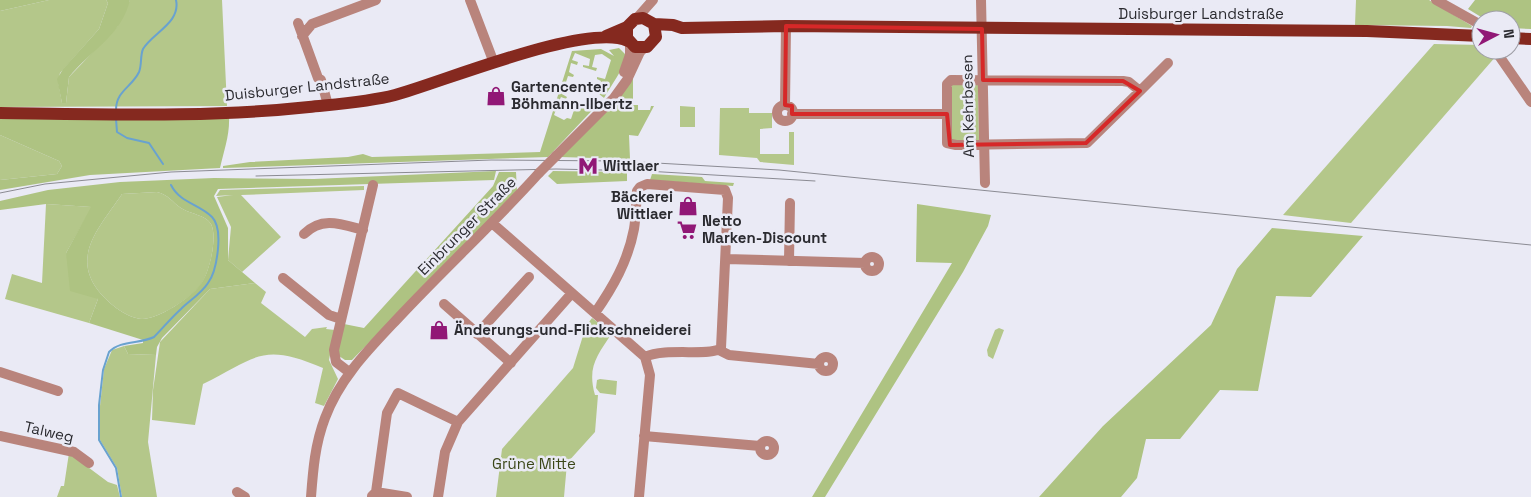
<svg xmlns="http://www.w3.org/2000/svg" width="1531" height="497" viewBox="0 0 1531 497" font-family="'Space Grotesk',sans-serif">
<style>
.green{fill:#b4c78a}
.forest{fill:#aec382;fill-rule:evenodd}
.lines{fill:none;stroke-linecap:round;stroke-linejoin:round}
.stream{stroke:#69a2cf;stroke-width:2}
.minor{stroke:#b9847c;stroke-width:10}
.major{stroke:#85291f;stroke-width:12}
.tram{stroke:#8b8b93;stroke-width:1}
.minor-bridge{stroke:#b9847c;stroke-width:10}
.marked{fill:none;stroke:#d62828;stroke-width:4;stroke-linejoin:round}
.labels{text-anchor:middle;stroke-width:5;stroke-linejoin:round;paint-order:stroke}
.street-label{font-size:15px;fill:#2b2b30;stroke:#eaeaf5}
.poi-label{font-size:15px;font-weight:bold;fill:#2b2b30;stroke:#eaeaf5;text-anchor:start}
.park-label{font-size:15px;fill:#3b4718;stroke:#eaeaf5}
</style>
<rect width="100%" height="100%" fill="#eaeaf5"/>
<path class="green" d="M49,0H106L108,3L99,29L60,73L58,81L62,103H66L69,77L117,27L130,0H222L227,106L0,107V11Z
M1356,0H1429L1472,26L1471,28L1447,26L1355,25Z
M1434,44L1481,45V50H1493L1497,55L1351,223L1283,215Z
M953,84L978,85L979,141L952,142L949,89Z
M680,106L695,107V127H680Z
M720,108H749V113H772V128L760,129V154H789V132H794V165L760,162L757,158L719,155Z
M0,135L59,161L62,166L57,174L0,180Z
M364,186V190L241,195L281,237L242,272L228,260L231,227L217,197L233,195L216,196L220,190Z
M157,192C169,195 172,202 181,208C190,214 206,215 211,224C218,237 209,275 200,286C190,298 159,319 142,319C127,318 111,305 101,294C69,257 100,227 122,194Z
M46,204L92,207L66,253L98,299L89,323L5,299L12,274L42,283Z
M255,283L266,292L261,303L305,337L312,329L327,327L326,329L335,330L329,360L338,379L324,406L315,403L323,368C262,342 257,357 203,384L195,425L152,420L153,390L160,342L210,289Z
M592,318L612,333C597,356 587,367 595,395H598L595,432L567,463L564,497H496L502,449L573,368L586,326Z
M999,328L1004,330L993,359L988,356L987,350L995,330Z
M124,346L128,354L156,355L148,442L157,497H122L117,468L100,440V406L104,369L112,350Z
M600,379L617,381L616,395L600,393L596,388L597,380Z
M69,453L108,482L117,485L120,497H57L61,486H64Z"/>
<path class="forest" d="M0,0H49L0,11Z
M106,0H130C122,35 90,51 69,77L66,103H62L57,79L63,69L99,29L108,3Z
M1475,0H1531V29L1511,28V20H1486L1468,9Z
M619,48L627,56C622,71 612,84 604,98L593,89L594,87L599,88L601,81L597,79V77L605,79L611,60L602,54L595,55L592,67L597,68L596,71L583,67V65L589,66L590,59L575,53L572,60L578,62L577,65L571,63L569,72L574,75L573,77L568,76L565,85L570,87L569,89L564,88L562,94L567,97L566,99L561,97L558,104L564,106L563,109L557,107L554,115L564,120L567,118L571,119L575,107L571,103L583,106L595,98L600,102L548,157L223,168V166L250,162L348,157L363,154L372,157L540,152L572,51L601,49L614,56L609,50Z
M633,78V105H638V110H650L651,106H654L638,136L629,135L630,159L560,157Z
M0,116H229C230,135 224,150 220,168L90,175L0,190V180L57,174L62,166L59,161L0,135Z
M496,171L494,180L218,189L214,196L228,228V260L255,283L210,289L162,338L157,347L156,355L128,354L124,346L143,343V340L89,323L98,299L70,291L66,253L91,207L46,204L0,210V201L48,190L120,182L214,178L314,179ZM157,192C169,195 172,202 181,208C190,214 206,215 211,224C218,237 209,275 200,285C190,298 159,319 142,319C127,318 111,305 101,294C69,257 100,227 122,194Z
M553,171L627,172V181L557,184L548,176Z
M499,172H516L517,191L352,360H345L339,356L338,349L344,324L364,328L493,186Z
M652,174L702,177L705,181L734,183L733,186L650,180Z
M917,204L991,215L988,226L963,272L825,497H812L952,263L916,262Z
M1272,228L1363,236L1311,297L1276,296L1258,391L1220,390L1180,439H1146L1137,478L1121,497H1039L1103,426L1211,325L1237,269Z"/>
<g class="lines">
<path class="stream" d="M116,110C116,91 132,87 139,72C142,65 140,56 143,49C152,33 181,23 176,0
M116,119L117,132L127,138L149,143L163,164
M121,497L116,468L99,440V405L103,370L109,352C120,340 140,344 154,337C163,328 171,318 181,309C190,300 201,294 208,283C217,271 224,229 212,217C199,204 180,203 171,185"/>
<path class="minor" d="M470,0L494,63
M981,0L985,183
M1436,0L1481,25
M637,18L653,0
M298,23L318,78L321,80L328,105
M302,36L312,24L376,0
M1495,50L1531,102
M624,72L630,55V44
M951,80L1123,81L1129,82L1140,91L1087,143L956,145L947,143V84Z
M1140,91L1168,63
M785,105L786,26
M777 113a8 8 0 1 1 16 0a8 8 0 1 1-16 0Z
M792,114H947
M556,156L614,98L627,80L640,52L644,48
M492,223L645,357L650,375L639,497
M304,234C322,216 341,224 363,230
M865 264a7 7 0 1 1 14 0a7 7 0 1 1-14 0Z
M726,259L865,263
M789,261L790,203
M283,278L329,315L341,319
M444,304L511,363
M595,313C613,287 628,261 634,229C636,217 636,204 637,191L640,187L647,184L725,190L728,198L721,348C711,357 666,347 645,357
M477,334L529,277
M719,350L729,355L819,364
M819 364a7 7 0 1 1 14 0a7 7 0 1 1-14 0Z
M0,372L58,391
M349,372L336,362L334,350L373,185
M0,436L74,452L89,463
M644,436L760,446
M760 448a7 7 0 1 1 14 0a7 7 0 1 1-14 0Z
M237,492L245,497
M376,492L387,413L398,393L458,422
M372,496L376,492L407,497
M311,497C313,470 315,444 325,418C340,377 371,347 401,315C446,267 495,222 539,173
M438,497L445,452L458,422L572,293"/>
<path class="major" d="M654,24L673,25L682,28L786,26L1367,31L1481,36
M606,36L627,27L635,19L643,18L654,24L656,37L647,47H635L627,38V27
M1511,38L1531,39
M0,113C103,114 207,118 309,107C338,104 368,102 395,95C443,82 587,22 628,41"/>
<path class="tram" d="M256,176L556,169L646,171L815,181
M0,193L45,184L171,172L491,160L621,161L779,170L1531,245"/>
<path class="minor-bridge" d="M539,173L556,156"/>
</g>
<path class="marked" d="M786,26L982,29L983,80L1123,81L1140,91L1086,143L950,145L947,114H792V106L785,105Z"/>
<defs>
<symbol id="shop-bare" viewBox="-9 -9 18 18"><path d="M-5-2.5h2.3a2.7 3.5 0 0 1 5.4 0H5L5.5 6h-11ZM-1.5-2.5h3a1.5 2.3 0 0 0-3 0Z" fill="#911876" stroke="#eaeaf5" stroke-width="2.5" paint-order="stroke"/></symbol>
<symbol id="metro-bare" viewBox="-9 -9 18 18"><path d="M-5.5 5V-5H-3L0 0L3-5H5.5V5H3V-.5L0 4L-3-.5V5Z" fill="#911876" stroke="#eaeaf5" stroke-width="2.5" paint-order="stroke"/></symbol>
<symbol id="supermarket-bare" viewBox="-9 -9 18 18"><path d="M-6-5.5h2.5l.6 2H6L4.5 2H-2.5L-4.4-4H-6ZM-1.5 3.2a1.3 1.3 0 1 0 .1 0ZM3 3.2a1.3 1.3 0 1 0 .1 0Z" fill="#911876" stroke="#eaeaf5" stroke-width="2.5" paint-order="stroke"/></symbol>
</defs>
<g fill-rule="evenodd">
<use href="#shop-bare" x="482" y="82" width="28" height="28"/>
<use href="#metro-bare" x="574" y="152" width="28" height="28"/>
<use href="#shop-bare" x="674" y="192" width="28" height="28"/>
<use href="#supermarket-bare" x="673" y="216" width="28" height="28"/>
<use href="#shop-bare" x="425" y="316" width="28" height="28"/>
</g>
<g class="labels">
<g class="street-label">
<text x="1201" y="19">Duisburger Landstraße</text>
<text transform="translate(307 87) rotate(-6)" y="5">Duisburger Landstraße</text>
<text transform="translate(968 106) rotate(-91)" y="5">Am Kehrbesen</text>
<text transform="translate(467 226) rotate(-45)" y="5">Einbrunger Straße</text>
<text transform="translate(49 432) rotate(13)" y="5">Talweg</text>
</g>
<g class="poi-label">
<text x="511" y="92">Gartencenter<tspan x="511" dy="17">Böhmann-Ilbertz</tspan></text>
<text x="603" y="171">Wittlaer</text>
<text x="673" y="202" text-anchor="end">Bäckerei<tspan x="673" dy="17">Wittlaer</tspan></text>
<text x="702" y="226">Netto<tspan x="702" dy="17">Marken-Discount</tspan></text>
<text x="454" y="335">Änderungs-und-Flickschneiderei</text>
</g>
<g class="park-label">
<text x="534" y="469">Grüne Mitte</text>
</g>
</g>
<g transform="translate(1496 35) rotate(84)"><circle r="24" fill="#eaeaf5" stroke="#9e9ea6"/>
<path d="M0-4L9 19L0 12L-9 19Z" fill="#911876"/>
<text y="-8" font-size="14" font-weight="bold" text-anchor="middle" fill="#2b2b30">N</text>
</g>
</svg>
